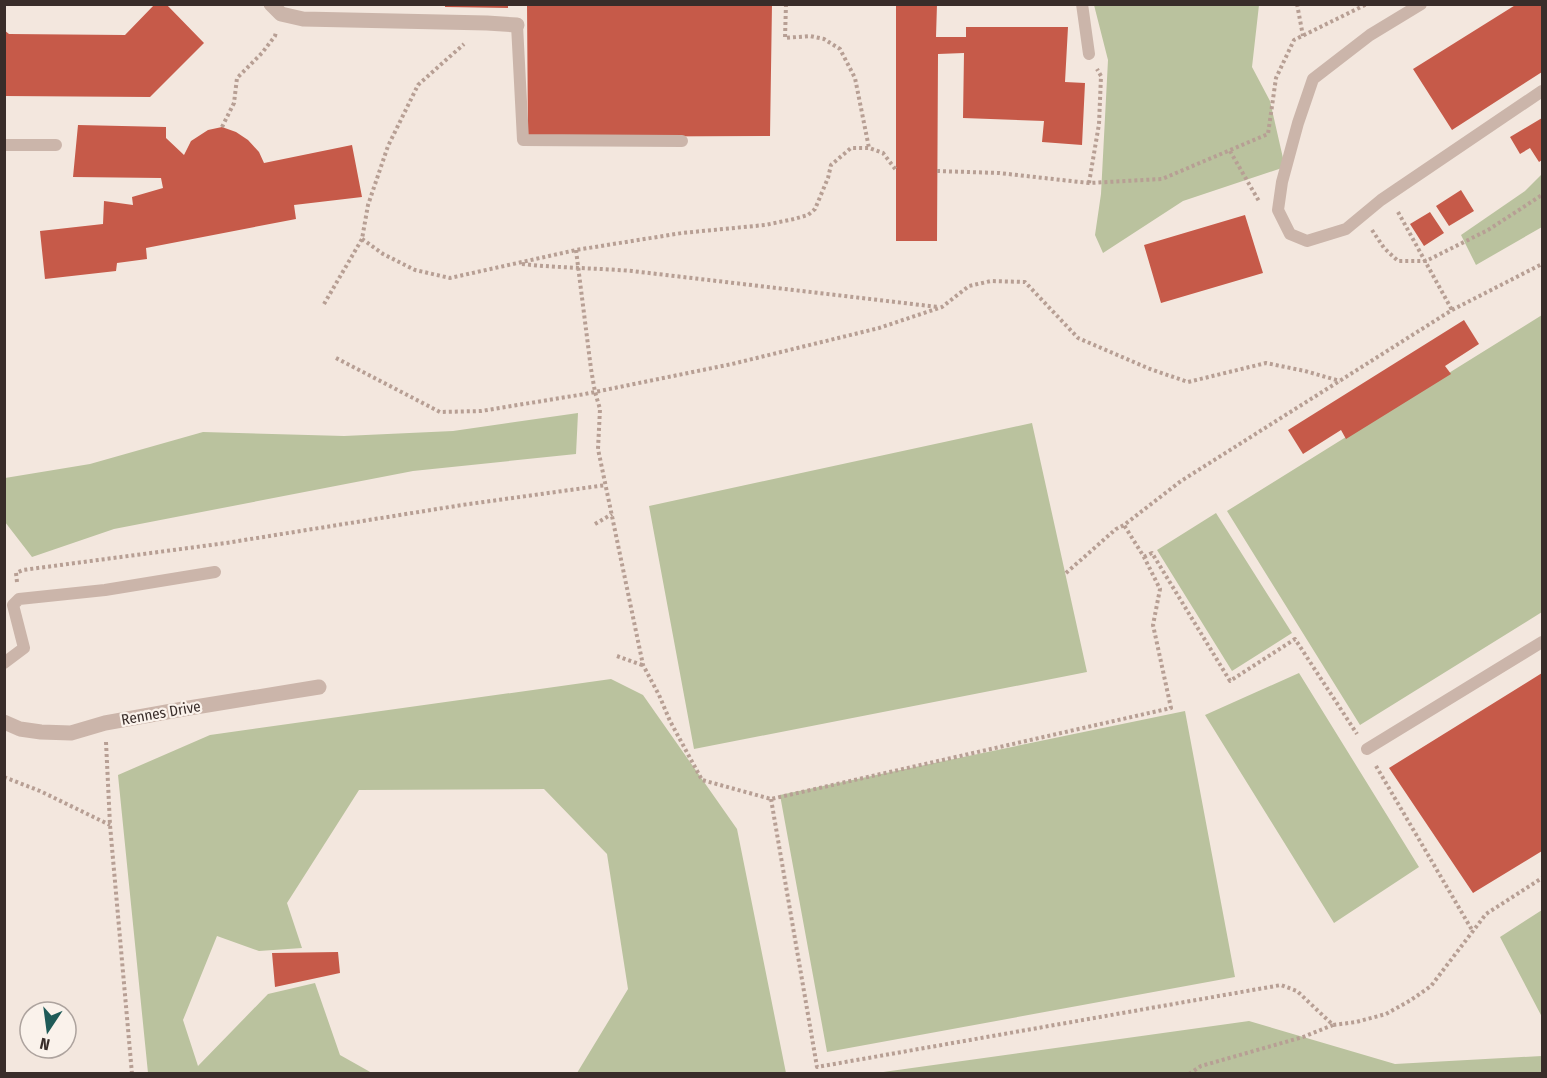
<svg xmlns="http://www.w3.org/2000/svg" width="1547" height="1078" viewBox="0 0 1547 1078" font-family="'Fira Sans Condensed',sans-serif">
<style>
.green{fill:#bac29e}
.building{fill:#c65a49}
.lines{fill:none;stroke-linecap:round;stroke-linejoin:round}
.path{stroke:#b79f94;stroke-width:4;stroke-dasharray:3 3;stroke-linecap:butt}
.lane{stroke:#cbb5aa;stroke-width:12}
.street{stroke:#cbb5aa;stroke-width:15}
.labels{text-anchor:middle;stroke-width:4.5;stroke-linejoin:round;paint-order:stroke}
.street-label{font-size:15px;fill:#392d2a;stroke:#faf2eb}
</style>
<rect width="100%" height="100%" fill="#f3e7de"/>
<path class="green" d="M1094,5H1259L1252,67L1270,101L1285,167L1183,201L1103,253L1095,235L1101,194L1108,60Z
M1542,174V227L1476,265L1461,235L1525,191Z
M1542,315V612L1360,725L1227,511Z
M578,413L576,454L413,471L114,529L32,557L5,522V478L90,464L203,432L344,436L453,431Z
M1032,423L1087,672L694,749L649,506Z
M1216,513L1292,633L1232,671L1157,550Z
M1299,673L1419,867L1334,923L1205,715Z
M611,679L643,695L737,829L786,1073H577L628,989L607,854L544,789L359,790L287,903L302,948L259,951L217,936L183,1020L198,1066L268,994L315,983L340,1055L372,1073H148L118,775L210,735Z
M1185,711L1235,977L827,1052L780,795Z
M1542,910V1017L1500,937Z
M1249,1021L1395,1064L1542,1056V1073H876Z"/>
<path class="building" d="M155,4H166L204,43L150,97L4,96V30L9,34L125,35Z
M445,4H508V8L445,7Z
M527,4H772L770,136L528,137Z
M896,4H937L936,37H966V27H1068L1065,82L1085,83L1082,145L1042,142L1044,121L963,118L964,53L938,54L937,241H896Z
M1517,4H1542V72L1452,130L1413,69Z
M1542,118V160L1539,162L1530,148L1520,154L1510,137Z
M78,125L166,127V138L184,155L191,141L208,130L222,127L236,132L248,140L259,152L264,163L352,145L362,197L294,205L296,219L146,248L147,259L117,263L116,271L45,279L40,231L103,224L104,201L133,205L132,197L163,188L161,178L73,177Z
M1461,190L1474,211L1449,226L1436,206Z
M1430,212L1444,233L1424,246L1410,224Z
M1245,215L1263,273L1161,303L1144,245Z
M1464,320L1479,344L1445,366L1451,374L1346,439L1341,430L1303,454L1288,430Z
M1542,673V851L1473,893L1389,768Z
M338,952L340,973L275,987L272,953Z"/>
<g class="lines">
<path class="path" d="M786,4L785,38L810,36L824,39L840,49L855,78L869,148
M1297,4L1303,36
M222,127L234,103L237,78L262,53L275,36L276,32
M1230,151L1260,203
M937,171L999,173L1089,183L1162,179L1268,134L1276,78L1294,40L1367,4
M1089,183L1099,124L1101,76L1097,69
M1398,212L1452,310
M1372,230L1384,248L1398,261H1426L1488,230L1542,195
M362,239L383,254L415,270L450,278L576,250L682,233L765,225L794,219L808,215L815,209L828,178L831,165L851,148H869L883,153L896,170
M576,250L591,369L595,392L600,409L598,449L643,665L659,695L670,721L702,780L771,799L1171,708L1153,625L1160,589L1144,557L1124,525
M522,264C559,268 595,268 632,271L938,307
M324,304L362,239L368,205L388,146L418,85L464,44
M336,358L440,412L481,411L585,394L732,364L879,328L942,307L969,286L991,281L1025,282L1078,338L1150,369L1188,382L1266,363L1305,371L1340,381
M595,524L612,514
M1144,557L1152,553L1230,681L1295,639L1357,734
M1066,573L1116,529L1124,525L1181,481L1452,310L1542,264
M17,582L16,573L23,570L226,543L462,505L606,485
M617,656L642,665
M106,742L110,825L132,1074
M1376,766L1472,930
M4,777L40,791L110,825
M771,799L817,1067L1281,985L1297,991L1333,1025L1356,1022L1386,1014L1411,1000L1431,986L1486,914L1542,878
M1189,1074L1201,1066L1303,1037L1333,1025"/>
<path class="lane" d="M1082,4L1089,54
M1421,4L1370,35L1313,79L1298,123L1282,182L1278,210L1290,234L1307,241L1346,229L1381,200L1542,91
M517,25L523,140L682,141
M4,145H56
M4,663L24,648L13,605L19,599L105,590L215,572
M1367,749L1542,642"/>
<path class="street" d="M271,4L281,14L303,19L487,23L517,25
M4,722L20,729L41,732L71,733L105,723L189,708L319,687"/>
</g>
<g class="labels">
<g class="street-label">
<text transform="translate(161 713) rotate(-10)" y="5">Rennes Drive</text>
</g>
</g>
<rect width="1547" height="1078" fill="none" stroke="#392d2a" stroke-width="12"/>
<g transform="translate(48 1030) rotate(193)"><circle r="28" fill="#faf2eb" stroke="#ada39e" stroke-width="1.5"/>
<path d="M0-4.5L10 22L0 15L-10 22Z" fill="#1f5b58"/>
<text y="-9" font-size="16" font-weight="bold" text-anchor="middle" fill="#392d2a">N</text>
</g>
</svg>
